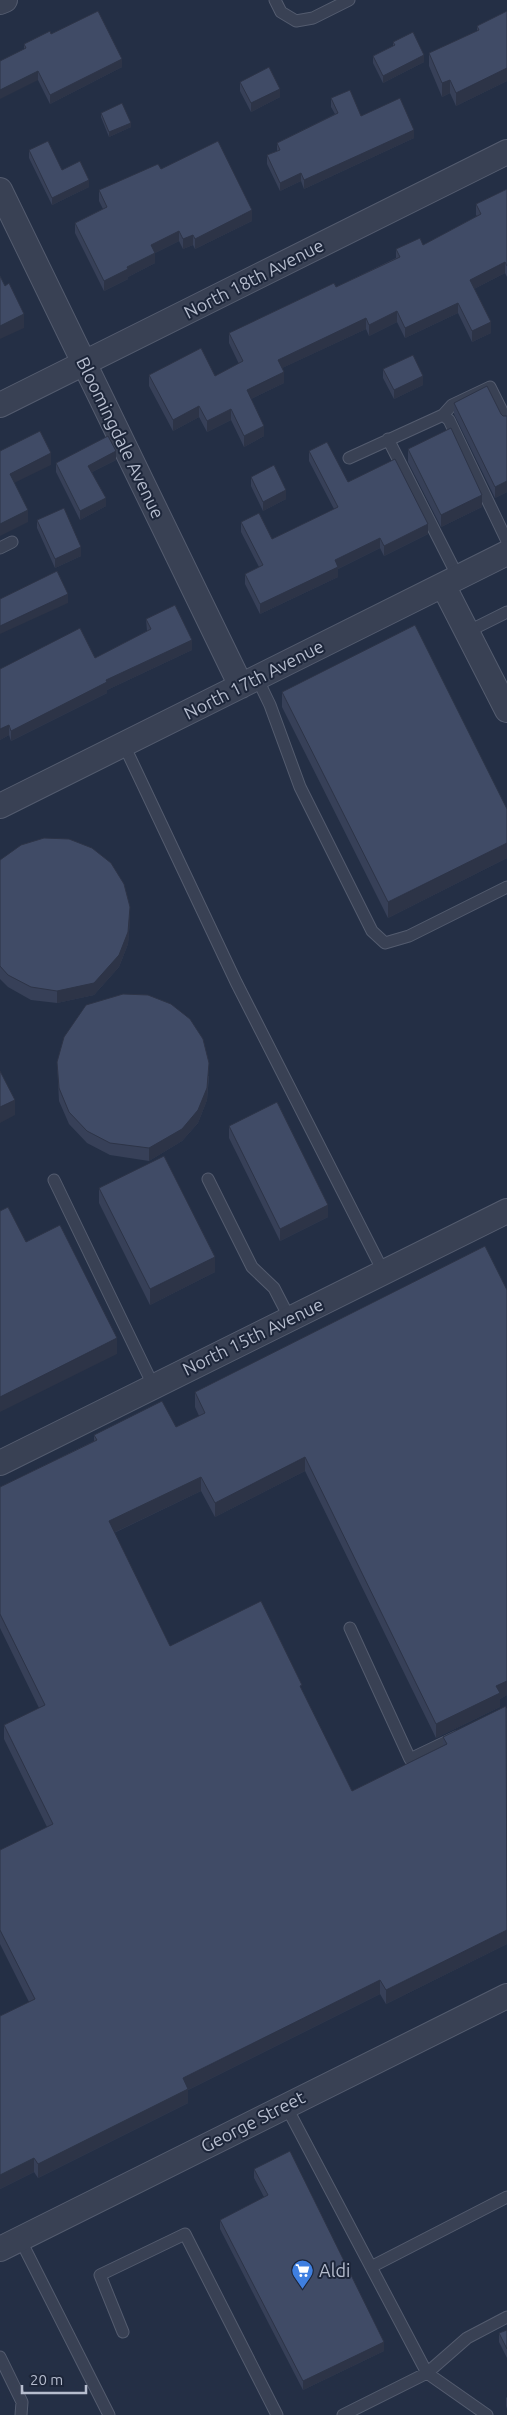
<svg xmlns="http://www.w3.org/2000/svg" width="507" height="2415" viewBox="0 0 507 2415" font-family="Ubuntu,sans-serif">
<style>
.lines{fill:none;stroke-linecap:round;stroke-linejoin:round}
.service-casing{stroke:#545c6f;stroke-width:13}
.minor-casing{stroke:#545c6f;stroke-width:26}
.service{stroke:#394154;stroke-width:11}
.minor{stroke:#394154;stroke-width:24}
.wall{fill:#374058}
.shaded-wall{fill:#2d3447}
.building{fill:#404b66;stroke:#2d3447}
.labels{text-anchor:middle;stroke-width:4;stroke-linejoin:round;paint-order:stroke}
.street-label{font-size:18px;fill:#b6bdce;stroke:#1d263a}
.poi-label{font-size:18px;fill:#b6bdce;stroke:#1d263a;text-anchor:start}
</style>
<rect width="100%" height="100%" fill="#242f45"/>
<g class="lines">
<defs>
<path id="service" d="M275,0L281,12L296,21L313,18L349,0
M443,415L452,405L490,387L507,421
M388,439L458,577
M349,458L443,415L449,420L507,541
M0,548L12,542
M467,632L507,612
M257,678L270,705L300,787L372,931L385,943L409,936L507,887
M124,745L236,982L384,1273
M208,1179L252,1267L274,1288L290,1319
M54,1180L154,1387
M350,1628L410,1759L456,1737
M286,2106L427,2373L487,2415
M20,2239L109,2415
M371,2267L507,2197
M123,2332L100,2275L185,2234L277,2415
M0,2357L22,2402L21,2415
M343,2415L427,2373L467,2338L507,2317"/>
<path id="minor" d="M0,2L5,0
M0,190L241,686
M0,405L507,152
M443,585L507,710
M0,806L507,553
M0,1463L507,1211
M0,2249L507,1996"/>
</defs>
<use href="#service" class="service-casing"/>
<use href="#minor" class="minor-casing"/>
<use href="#service" class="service"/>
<use href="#minor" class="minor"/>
</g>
<path class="wall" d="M507,11V81L456,106L450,93L442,97L429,66V53L477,31V26Z
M51,34L122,67L50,104L38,80L24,49V44Z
M393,42L424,62L383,83L373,63V56L393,46Z
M240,82L280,97L251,112L240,91Z
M331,98L361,116L414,138L304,189L301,181L280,191L267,164V155L277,151V143L335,114L331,107Z
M101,113L131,127L109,137L101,117Z
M29,150L62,170L89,187L52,205L29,158Z
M161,169L252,221L195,249L193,245L183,249L179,241L155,253V263L128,277V279L104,291L75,233V223L103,209L99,201V190Z
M507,189V277L505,273L474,289L491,333L472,342L458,313L405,338L397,322L369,336L366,329L282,368L284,383L251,399L264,436L244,447L231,420L207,432L199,417L173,431L149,386V375L215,376L239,364L229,343V333L336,287L396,258V249L423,245L477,216L476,215V204Z
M383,369L423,385L394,399L383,378Z
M454,403L501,414L503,416H507V492L495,498L454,414Z
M408,449L482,507L441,527L408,462Z
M309,451L348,482L428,534L384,556L380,548L338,569V577L260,614L245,584V574L259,567L241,532V522L272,539L334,509L309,461Z
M116,460L92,472L106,506L80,520L56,472V463Z
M251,477L286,499L263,511L251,486Z
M37,520L81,556L55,568L37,528Z
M146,619L192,650L107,690V693L11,741L9,735L0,740V669L95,658L147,631Z
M282,692L507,809V858L388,918L282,707Z
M0,860L130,920L128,944L119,967L94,995L57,1003L31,1000L8,987L0,979Z
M57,1062L209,1076L207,1100L198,1123L182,1141L149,1161L110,1155L87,1143L69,1124L59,1101Z
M229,1126L328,1217L280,1241L229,1138Z
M99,1188L215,1272L150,1305L99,1203Z
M507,1290V1695L500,1699V1707L436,1738L305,1471L215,1517L201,1491L114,1533L170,1646L302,1691L352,1791L443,1746V1737L507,1708V1944L386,2004L380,1994L188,2090V2103L38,2178L34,2172L0,2189V2016L29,2002L0,1944V1850L47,1827L4,1739V1725L39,1708L0,1628V1487L94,1441V1435L176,1427L199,1416L195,1407V1392Z
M254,2169L384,2351L303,2390L220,2229V2220L264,2197L254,2178Z
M507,2330V2358L499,2342V2333Z
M507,2397V2409L506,2406V2398Z"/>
<path class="shaded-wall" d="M424,55V62L383,83V76Z
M122,59V67L50,104V95Z
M507,68V81L456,106V93Z
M38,71V80L0,99V90Z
M450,80V93L442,97V83Z
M280,89V97L251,112V103Z
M131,123V127L109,137V132Z
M414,130V138L304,189V180Z
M301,173V181L280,191V183Z
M89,180V187L52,205V198Z
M252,210V221L195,249V239Z
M179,231V241L151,255V245Z
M193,235V245L183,249V239Z
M155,253V263L128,277V279L104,291V281L127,267Z
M505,262V273L470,291V280Z
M458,303V313L405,338V328Z
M397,311V322L369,336V325Z
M24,314V328L0,339V326Z
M366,318V329L278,370V360Z
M491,322V333L472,342V331Z
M284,372V383L247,401V390Z
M423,376V385L394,399V390Z
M199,406V417L173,431V420Z
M231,409V420L207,432V421Z
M264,426V436L244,447V436Z
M116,451V460L88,474V466Z
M51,453V465L10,485V474Z
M507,481V492L495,498V487Z
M286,490V499L263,511V502Z
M482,495V507L441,527V515Z
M106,498V506L80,520V511Z
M28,510V522L0,536V524Z
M428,524V534L384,556V546Z
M380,538V548L338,569V577L260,614V604L335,560Z
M81,547V556L55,568V559Z
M68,594V603L0,634V626Z
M192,640V650L107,690V693L11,741V731L106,680Z
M9,725V735L0,740V729Z
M507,843V858L388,918V902Z
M130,907V920L128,944L119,967L94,995L57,1003V991Z
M209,1063L207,1100L198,1123L182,1141L149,1161V1148Z
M15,1100V1115L0,1123V1107Z
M328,1205V1217L280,1241V1229Z
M215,1257V1272L150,1305V1289Z
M117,1338V1354L0,1412V1397Z
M305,1457V1471L215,1517V1503Z
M201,1477V1491L109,1535V1521Z
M507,1681V1695L500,1699V1707L436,1738V1724L496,1686Z
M507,1930V1944L386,2004V1990Z
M380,1980V1994L188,2090V2103L38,2178V2164L183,2078Z
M34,2158V2172L0,2189V2175Z
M384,2342V2351L303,2390V2381Z"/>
<path class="building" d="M98,11L122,59L50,95L38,71L0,90V61L26,48L24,44L50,31L51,34Z
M507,11V68L456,93L450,80L442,83L429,53L479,30L477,26Z
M413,32L424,55L383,76L373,56L395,45L393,42Z
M269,67L280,89L251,103L240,82Z
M350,90L361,116L400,98L414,130L304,180L301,173L280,183L267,155L280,150L277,143L338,113L331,98Z
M122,103L131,123L109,132L101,113Z
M48,141L62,170L80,161L89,180L52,198L29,150Z
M218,141L252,210L195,239L193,235L183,239L179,231L151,245L155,253L127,267L128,269L104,281L75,223L107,207L99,190L158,164L161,169Z
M507,189V266L505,262L470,280L491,322L472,331L458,303L405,328L397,311L369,325L366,318L278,360L284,372L247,390L264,426L244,436L231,409L207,421L199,406L173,420L149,375L201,348L215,376L243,361L229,333L334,283L336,287L400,257L396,249L420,238L423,245L481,214L476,204Z
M0,276L5,286L9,283L24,314L0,326Z
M413,355L423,376L394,390L383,369Z
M487,386L501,414L503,416H507V481L495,487L454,403Z
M451,428L482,495L441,515L408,449Z
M40,431L51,453L10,474L28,510L0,524V451Z
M108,436L116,451L88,466L106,498L80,511L56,463Z
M327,442L348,482L395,459L428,524L384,546L380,538L335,560L338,567L260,604L245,574L263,565L241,522L259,513L272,539L338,507L309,451Z
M274,465L286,490L263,502L251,477Z
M64,508L81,547L55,559L37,520Z
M57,571L68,594L0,626V599Z
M175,605L192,640L106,680L107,682L11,731L9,725L0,729V669L80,628L95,658L151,629L146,619Z
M415,625L507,809V843L388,902L282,692Z
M44,838L69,839L92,848L111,863L124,884L130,907L128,932L119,955L94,983L57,991L31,987L8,975L0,966V860L21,845Z
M123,994L148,995L171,1004L190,1019L203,1039L209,1063L207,1088L198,1110L182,1129L149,1148L110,1143L87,1131L69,1112L59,1088L57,1062L64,1037L86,1005Z
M0,1071L15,1100L0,1107Z
M277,1102L328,1205L280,1229L229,1126Z
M164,1156L215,1257L150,1289L99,1188Z
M8,1207L26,1242L60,1225L117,1338L0,1397V1211Z
M485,1246L507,1290V1681L496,1686L500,1693L436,1724L305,1457L215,1503L201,1477L109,1521L170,1646L261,1601L302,1685L300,1686L352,1791L447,1744L443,1737L506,1706L507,1930L386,1990L380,1980L183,2078L188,2089L38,2164L34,2158L0,2175V2016L35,1999L0,1930V1850L53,1824L4,1725L45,1705L0,1614V1487L97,1440L94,1435L162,1401L176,1427L205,1413L195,1392Z
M290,2151L384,2342L303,2381L220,2220L268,2195L254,2169Z
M507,2330V2349L499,2333Z"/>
<defs>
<symbol id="supermarket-pin" viewBox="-11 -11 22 30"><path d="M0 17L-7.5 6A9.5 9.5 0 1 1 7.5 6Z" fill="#3f7fe0" stroke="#1d263a"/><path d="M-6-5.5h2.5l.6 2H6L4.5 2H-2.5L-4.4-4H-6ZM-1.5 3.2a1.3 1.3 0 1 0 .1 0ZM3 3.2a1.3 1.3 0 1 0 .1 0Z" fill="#fff"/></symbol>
</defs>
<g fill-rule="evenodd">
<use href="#supermarket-pin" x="290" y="2258" width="25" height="34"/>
</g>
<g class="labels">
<g class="street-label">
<text transform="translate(254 279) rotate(-27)" y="6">North 18th Avenue</text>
<text transform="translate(120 438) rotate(64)" y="6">Bloomingdale Avenue</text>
<text transform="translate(254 680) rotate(-27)" y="6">North 17th Avenue</text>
<text transform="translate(253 1337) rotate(-26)" y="6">North 15th Avenue</text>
<text transform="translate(253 2122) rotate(-27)" y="6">George Street</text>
</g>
<g class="poi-label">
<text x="319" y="2277">Aldi</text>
</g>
</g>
<path d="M22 2385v8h64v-8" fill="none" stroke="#b6bdce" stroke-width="2.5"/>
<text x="30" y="2385" font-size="15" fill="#b6bdce" stroke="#1d263a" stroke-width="4" paint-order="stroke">20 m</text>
</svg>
